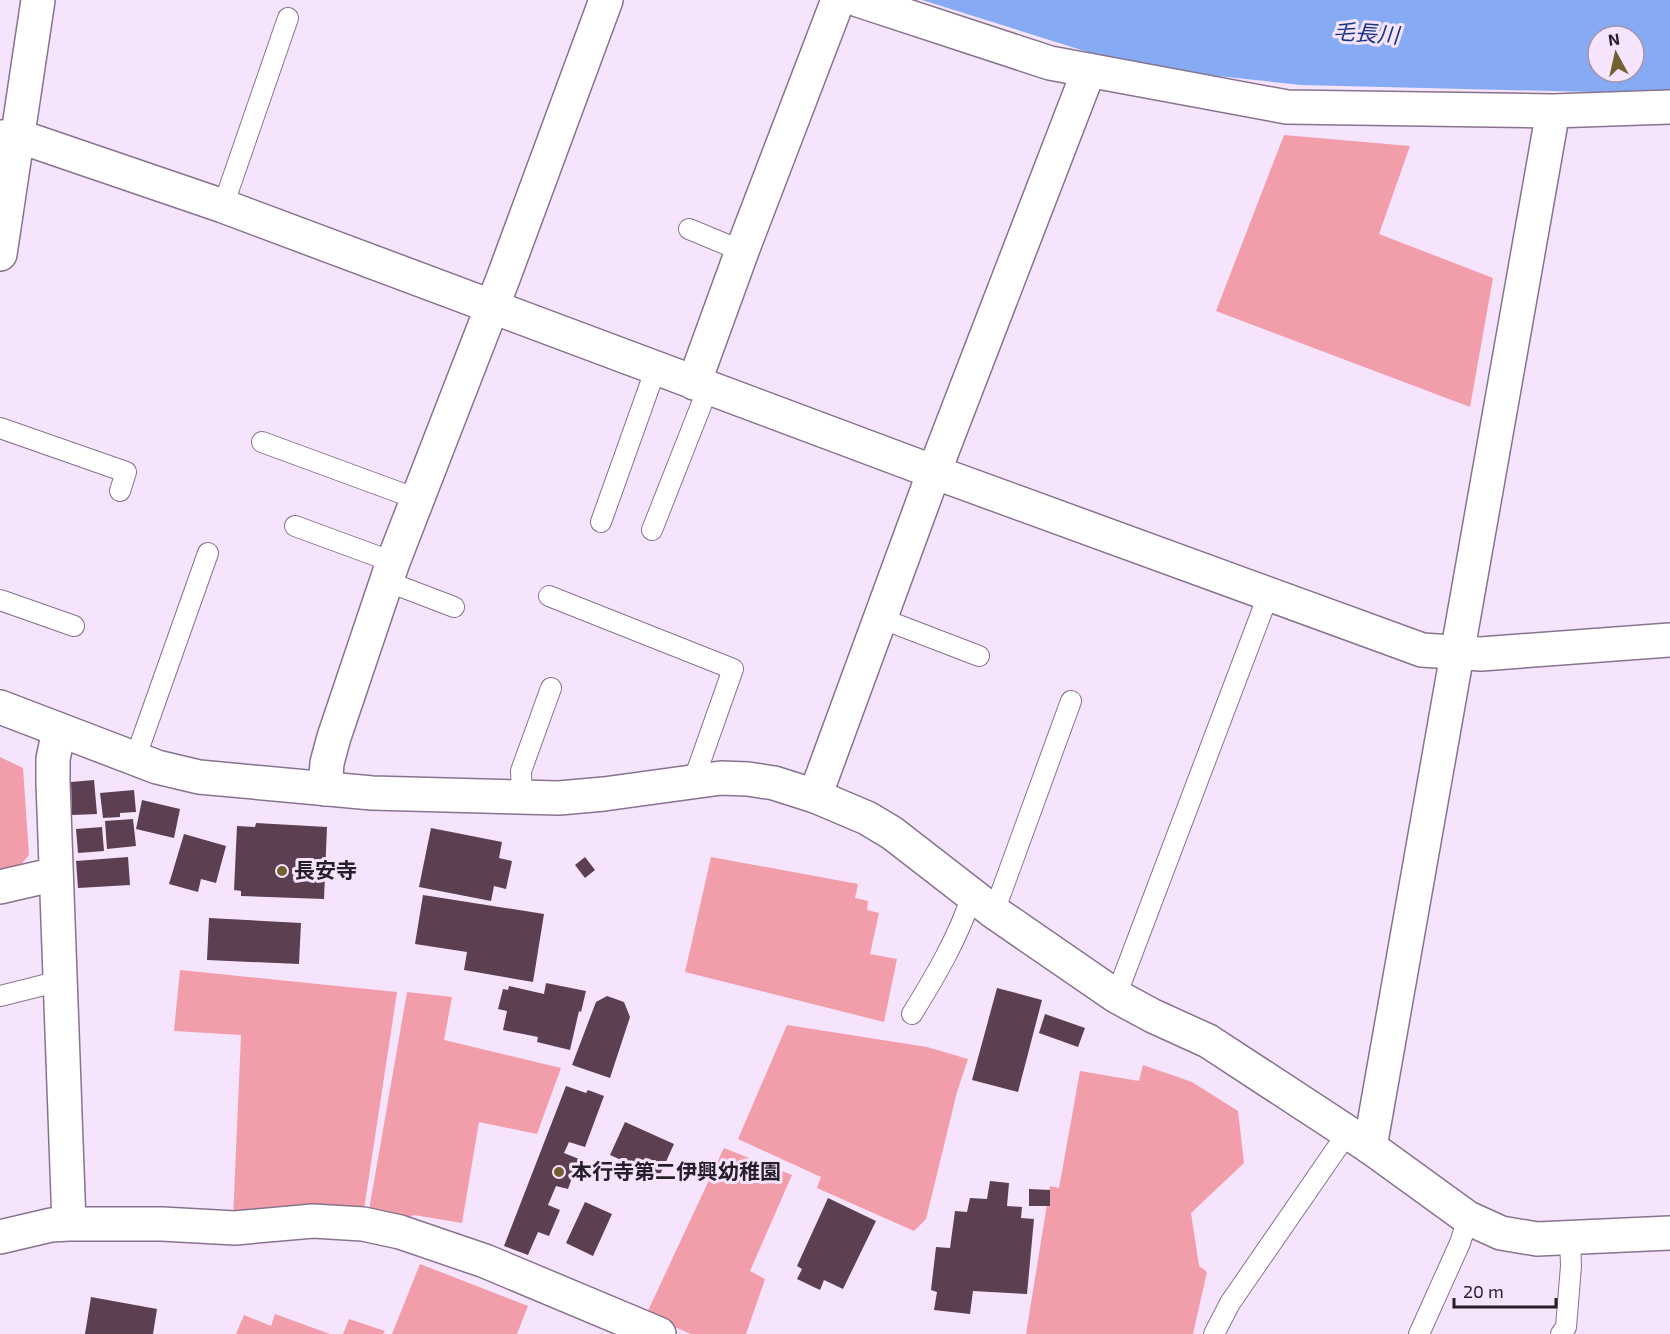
<svg xmlns="http://www.w3.org/2000/svg" width="1670" height="1334" viewBox="0 0 1670 1334" font-family="'Exo 2','Noto Sans JP',sans-serif">
<style>
.green{fill:#f29daa}
.water{fill:#87aaf4;fill-rule:evenodd}
.building{fill:#5c3f50}
.lines{fill:none;stroke-linecap:round;stroke-linejoin:round}
.lane-casing{stroke:#88738f;stroke-width:22}
.street-casing{stroke:#88738f;stroke-width:36}
.secondary-casing{stroke:#88738f;stroke-width:36}
.lane{stroke:#fff;stroke-width:20}
.street{stroke:#fff;stroke-width:33}
.secondary{stroke:#fff;stroke-width:33}
.poi-dot{fill:#73602f;stroke:#f6e4fd;stroke-width:2}
.labels{text-anchor:middle;stroke-width:6;stroke-linejoin:round;paint-order:stroke}
.poi-label{font-size:21px;font-weight:bold;fill:#261e29;stroke:#f6e4fd;text-anchor:start}
.water-label{font-size:22px;font-style:italic;fill:#153487;stroke:#f6e4fd}
</style>
<rect width="100%" height="100%" fill="#f6e4fd"/>
<path class="green" d="M1284,135L1410,146L1379,234L1493,278L1470,407L1216,311Z
M0,757L23,768L29,855L19,867L0,871Z
M711,857L858,884L855,898L868,901L867,910L879,913L870,954L897,959L884,1022L685,972Z
M180,970L397,992L363,1216L233,1219L241,1035L174,1031Z
M407,992L452,997L444,1040L561,1068L537,1134L479,1122L462,1223L414,1215L399,1223L368,1216Z
M787,1025L927,1047L968,1059L957,1092L926,1219L914,1231L817,1188L821,1177L738,1139Z
M1143,1065L1192,1082L1238,1111L1244,1163L1191,1213L1199,1266L1207,1272L1193,1334H1026L1050,1186L1059,1188L1080,1071L1139,1081Z
M724,1148L792,1175L750,1271L765,1279L746,1334H691L646,1315Z
M420,1264L528,1306L517,1334H392Z
M275,1314L330,1334H236L244,1315L271,1326Z
M349,1319L385,1331L383,1334H343Z"/>
<path class="water" d="M922,0H1670V90L1593,92L1301,85L1199,74L1091,53ZM1598,36H1634V72H1598Z"/>
<path class="building" d="M94,780L97,814L72,815L71,782Z
M134,790L136,812L120,813V817L103,818L100,793Z
M142,800L180,809L174,838L136,829Z
M133,819L136,846L107,849L105,821Z
M256,823L327,827L324,899L241,896V891L234,890L237,826L255,827Z
M102,827L104,851L78,853L76,829Z
M431,828L502,842L499,858L512,861L506,889L494,886L491,901L419,887Z
M184,834L226,846L216,883L201,879L198,892L169,884Z
M128,857L130,885L78,888L76,861Z
M585,857L595,870L585,878L575,865Z
M423,895L544,914L533,982L464,970L467,952L415,944Z
M209,918L301,923L299,964L207,960Z
M546,983L586,991L581,1012L579,1011L570,1050L537,1042L538,1037L503,1030L507,1011L498,1009L503,989L508,990L509,986L544,994Z
M997,988L1042,1000L1018,1092L972,1080Z
M607,996L624,1002L630,1017L610,1078L572,1065L596,1002Z
M1045,1014L1085,1028L1078,1047L1039,1033Z
M566,1086L586,1093L588,1090L604,1096L585,1147L569,1142L564,1153L579,1159L568,1189L556,1186L548,1205L560,1210L549,1236L538,1232L528,1255L504,1246Z
M625,1122L674,1144L659,1177L610,1155Z
M990,1181L1009,1183L1007,1206L1022,1207L1021,1218L1034,1219L1027,1294L973,1291L970,1314L934,1310L937,1292L931,1290L936,1247L950,1248L955,1211L967,1212L970,1198L987,1199Z
M1029,1189L1050,1190V1206H1029Z
M828,1198L876,1221L843,1289L824,1280L820,1290L797,1279L802,1269L797,1266Z
M585,1202L612,1214L593,1256L566,1243Z
M91,1297L157,1309L153,1334H85Z"/>
<g class="lines">
<defs>
<path id="lane" d="M223,206L288,18
M689,229L742,251
M0,428L126,472L120,491
M262,442L417,499
M601,522L656,368
M295,526L393,562
M652,530L708,388
M386,581L454,607
M549,596L733,669L693,782
M0,600L74,626
M880,618L979,656
M135,759L208,553
M522,797L521,771L551,688
M994,912L1071,701
M0,996L60,981
M1116,996L1269,593
M912,1014C936,975 958,938 972,895
M1214,1334L1230,1303L1348,1132
M1419,1334L1460,1243L1468,1218
M1561,1334L1566,1327L1571,1266L1570,1237"/>
<path id="street" d="M858,0L1050,63L1287,107L1553,111L1670,107
M0,137L18,136L223,206L934,472L1422,650L1481,654L1670,640
M0,254L38,0
M694,383L742,251L838,0
M325,789L327,763L334,737L393,562L504,276L606,0
M815,796L934,472L1089,70
M0,887L56,874
M1370,1147L1553,111
M69,1224H162L235,1228L313,1221L363,1224L400,1232L485,1261L659,1334
M0,1237L51,1225L69,1224L53,783V759L59,730"/>
<path id="secondary" d="M0,707L157,767L199,777L372,793L559,798L604,794L721,778L748,779L774,783L815,796L867,818L892,833L994,912L1116,996L1153,1016L1208,1041L1370,1147L1468,1218L1501,1233L1537,1239L1670,1233"/>
</defs>
<use href="#lane" class="lane-casing"/>
<use href="#street" class="street-casing"/>
<use href="#secondary" class="secondary-casing"/>
<use href="#lane" class="lane"/>
<use href="#street" class="street"/>
<use href="#secondary" class="secondary"/>
</g>
<g class="poi-dot">
<circle cx="282" cy="871" r="6"/>
<circle cx="559" cy="1172" r="6"/>
</g>
<g class="labels">
<g class="poi-label">
<text x="294" y="878">長安寺</text>
<text x="571" y="1179">本行寺第二伊興幼稚園</text>
</g>
<g class="water-label">
<text transform="translate(1366 33) rotate(4)" y="8">毛長川</text>
</g>
</g>
<g transform="translate(1616 54) rotate(352)"><circle r="28" fill="#f6e4fd" stroke="#a395a8" stroke-width="1.5"/>
<path d="M0-4.5L10 22L0 15L-10 22Z" fill="#73602f"/>
<text y="-9" font-size="16" font-weight="bold" text-anchor="middle" fill="#261e29">N</text>
</g>
<path d="M1454 1298v9h102v-9" fill="none" stroke="#261e29" stroke-width="3"/>
<text x="1463" y="1298" font-size="18" fill="#261e29" stroke="#f6e4fd" stroke-width="4.5" paint-order="stroke">20 m</text>
</svg>
